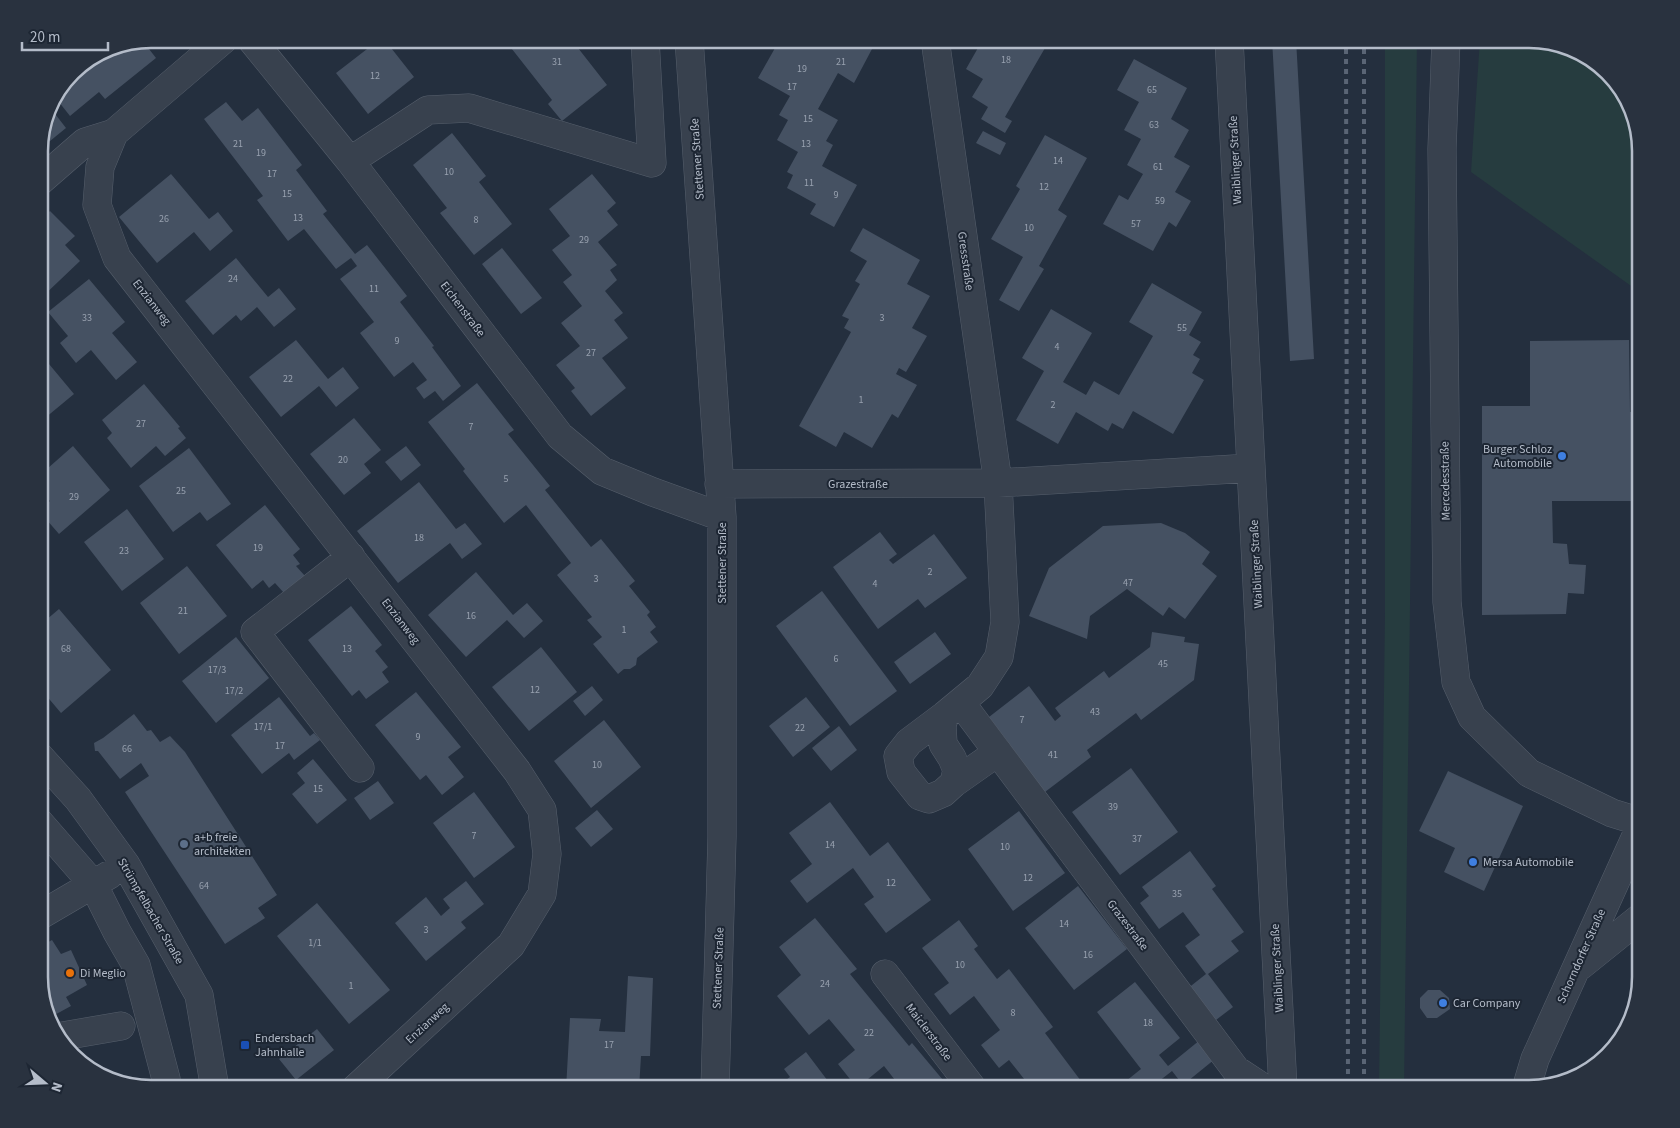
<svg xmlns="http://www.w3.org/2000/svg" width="1680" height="1128" viewBox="0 0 1680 1128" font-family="'Source Sans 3',sans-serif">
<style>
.green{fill:#263c3f}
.building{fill:#455162}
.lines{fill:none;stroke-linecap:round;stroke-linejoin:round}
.minor-casing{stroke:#565f6c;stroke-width:29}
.minor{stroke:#38414e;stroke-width:28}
.rail{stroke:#5a6575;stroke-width:4;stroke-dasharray:5 5;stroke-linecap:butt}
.shop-dot{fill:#3f7fe0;stroke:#1d2633;stroke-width:2}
.service-dot{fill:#5c6f8a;stroke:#1d2633;stroke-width:2}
.food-dot{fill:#e8710a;stroke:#1d2633;stroke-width:2}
.transit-dot{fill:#1a4fb4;stroke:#1d2633;stroke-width:2}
.labels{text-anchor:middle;stroke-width:4;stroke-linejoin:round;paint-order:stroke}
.number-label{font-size:10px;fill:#98a1af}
.street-label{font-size:12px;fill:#b4bcc9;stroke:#1d2633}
.poi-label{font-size:12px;fill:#b4bcc9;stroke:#1d2633;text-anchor:start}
.rim{fill:none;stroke:#b4bcc9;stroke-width:2.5}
</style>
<rect width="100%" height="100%" fill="#242f3e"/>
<path class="green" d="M1385,39H1417L1404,1089H1379L1385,613Z
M1480,39H1529L1592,58L1630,101L1641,151V293L1471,172Z"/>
<path class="building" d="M380,39H384L414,77L368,114L336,73Z
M504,39H571L607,85L562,121L548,104L552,100Z
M800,39H853L872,49L854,83L838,73L818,109L838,120L826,141L833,145L822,166L857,185L834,227L810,214L816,204L787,188L793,175L787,172L798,152L777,140L788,120L779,115L790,96L758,78L779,41L794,49Z
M983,39H1037L1035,42L1045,48L1005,117L1012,121L1005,133L981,119L988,107L972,97L983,79L966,69Z
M1272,39H1296L1314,359L1290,361Z
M142,40L156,58L105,99L99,92L70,116L55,97L59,90L83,71L79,67L108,47Z
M1134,59L1187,88L1171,119L1189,130L1174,157L1190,166L1175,192L1191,201L1176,227L1169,222L1153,251L1103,224L1119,195L1128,200L1143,174L1127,165L1141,139L1124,130L1139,102L1117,90Z
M226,102L242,121L258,108L302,165L296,170L327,211L323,214L355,254L367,245L407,296L400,302L434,346L432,347L461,386L443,401L435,391L424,399L416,388L427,380L413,362L394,377L360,333L374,322L340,279L357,266L351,258L336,269L304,229L288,241L257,200L263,196L204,119Z
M49,106L66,128L39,150V144Z
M983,131L1006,143L1000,155L976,143Z
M452,133L486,176L479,182L512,224L474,255L440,213L447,208L413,165Z
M1045,135L1087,158L1058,210L1067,216L1039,266L1044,269L1019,311L999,300L1023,257L991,239L1020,189L1016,186Z
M171,174L209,219L218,212L233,231L210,251L194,232L157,263L119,217Z
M592,174L616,203L607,211L618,225L598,242L617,265L610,270L617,280L605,291L623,313L614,320L628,338L602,358L626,388L591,416L571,391L575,388L556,365L580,346L561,323L582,306L563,282L572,275L552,250L570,236L549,209Z
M50,211L75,236L65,245L80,261L39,300V214L43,218Z
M863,228L920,260L907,284L930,296L912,328L927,336L906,372L899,368L896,374L917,385L898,418L892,414L872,448L844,432L836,447L799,426L851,332L844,328L849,319L842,316L860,284L855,281L867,261L850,251Z
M502,248L542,298L521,314L482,264Z
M236,258L268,297L279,288L296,309L274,327L257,307L241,321L236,315L213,335L185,301Z
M89,279L125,322L112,333L137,362L116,380L91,350L76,363L60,343L68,336L48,312Z
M1152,283L1202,312L1189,335L1201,342L1193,355L1200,359L1192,373L1204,380L1173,434L1133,411L1123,429L1112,423L1108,431L1076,412L1058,444L1016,420L1044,371L1022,358L1051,309L1092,333L1063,382L1086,395L1094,381L1119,395L1153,336L1129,322Z
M296,340L328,379L343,367L359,388L336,407L319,386L281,417L249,377Z
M1629,340L1630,412H1641V501H1552L1553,543L1567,544L1569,564L1586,565L1584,594L1568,593L1566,614L1482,615V406H1530V341Z
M39,352L74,394L39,423Z
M477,383L514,430L508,434L550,486L545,490L591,547L601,539L635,581L629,586L650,612L647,615L656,627L650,632L658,642L637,658L636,665L630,669H624L618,674L593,644L602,637L587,620L592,617L557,575L571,563L526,505L504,523L463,471L465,469L428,422Z
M144,384L180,427L178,428L186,438L165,456L156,446L131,468L107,438L112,433L102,420Z
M354,418L381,450L364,464L371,473L344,495L310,454Z
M73,446L110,490L59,534L39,511L50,501L39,489V476Z
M406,446L421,465L401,481L385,462Z
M189,448L231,504L207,521L200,512L173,532L139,486Z
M419,482L456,529L465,523L482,544L462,559L450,543L398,583L357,531Z
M265,505L300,549L293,555L300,564L296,566L305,576L284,593L275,583L269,588L263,580L252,589L216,545Z
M127,509L164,559L122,591L84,542Z
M1161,523L1185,533L1210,552L1202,564L1217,576L1185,619L1169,607L1163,616L1127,589L1090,616L1087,639L1029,616L1049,568L1103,526Z
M880,532L897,554L889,560L893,564L934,534L967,578L925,608L918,599L878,629L833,567Z
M187,566L227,616L179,654L140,603Z
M476,572L513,615L527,603L543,621L524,638L507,620L466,657L428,615Z
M822,591L897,691L850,726L776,626Z
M351,606L382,645L375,651L388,667L382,672L389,682L366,699L359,690L352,696L308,640Z
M59,609L111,670L61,713L39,687V626Z
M935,632L951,654L910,684L894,662Z
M1152,632L1185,637L1184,642L1199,644L1194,680L1141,720L1136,713L1087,750L1091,757L1045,792L989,717L1029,686L1055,721L1061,716L1055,708L1104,671L1109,678L1150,647Z
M236,637L269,678L216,723L182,681Z
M541,647L577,692L529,731L492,687Z
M592,686L603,700L585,716L573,701Z
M416,692L461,747L448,757L464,777L442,795L426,775L420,780L375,725Z
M279,697L310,736L314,733L320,740L294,760L289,753L262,774L231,735Z
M806,697L830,727L793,757L769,726Z
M134,714L147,731L151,730L160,742L170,736L185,752L277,895L258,908L265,918L225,944L125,792L149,776L141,763L120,779L98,751H95L94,743L103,738Z
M604,720L641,767L591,808L554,761Z
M839,726L857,750L831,771L812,748Z
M313,759L347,800L317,824L292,794L305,783L297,773Z
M1131,768L1178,832L1120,875L1072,812Z
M1448,771L1523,806L1484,891L1444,872L1455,848L1419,831Z
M378,781L394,803L370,820L354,798Z
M474,792L515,847L474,878L433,823Z
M830,802L870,856L888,842L931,900L886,933L864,904L874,897L853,868L807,903L790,881L812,864L789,833Z
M597,810L613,829L591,847L575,828Z
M1019,811L1065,873L1013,911L968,849Z
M1190,851L1216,886L1212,889L1244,932L1231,941L1239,951L1208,974L1233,1007L1212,1023L1187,989L1206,974L1185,946L1200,935L1183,912L1159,929L1140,903L1149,896L1142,887Z
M466,881L484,904L461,922L466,928L426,961L395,923L426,897L441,916L450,908L443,899Z
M1078,886L1127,949L1074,990L1025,928Z
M317,903L390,990L349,1024L277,936Z
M815,918L857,969L850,974L909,1046L912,1043L948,1086L946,1089H902L884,1066L857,1088L838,1064L855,1050L829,1019L809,1035L777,996L801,975L779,947Z
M959,920L978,946L974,949L997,979L1009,969L1053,1027L1045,1033L1087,1089H1032L1009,1060L999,1068L981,1045L1000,1030L974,996L950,1015L934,994L949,983L922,948Z
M52,940L61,954L71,950L87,985L66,997L71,1006L49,1018L39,984V947Z
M628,976L653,978L650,1056H641L639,1089H566L570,1018L601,1019L599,1031L625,1032Z
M1135,982L1180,1038L1159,1055L1168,1066L1200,1040L1215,1059L1183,1085L1172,1071L1149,1089H1124L1121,1085L1141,1069L1097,1012Z
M1428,990H1440L1449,998L1450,1009L1437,1018H1427L1420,1008V998Z
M317,1029L334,1050L296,1080L279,1059Z
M806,1052L834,1089H778L776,1087L790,1077L784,1069Z"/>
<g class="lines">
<defs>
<path id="minor" d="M224,39L114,133L100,167L97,205L117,258L517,771L542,810L547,854L542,894L511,945L355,1089
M251,39L350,161L560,436L602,471L653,492L722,517
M689,39L722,517V837L715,1089
M935,39L998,483L1005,622L999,657L980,686L945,715L909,742L898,756L901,772L920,796L929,799L943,793L954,783L957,770L952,758L943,744L942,725L945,715
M1229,39L1283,1089
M1446,39L1442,149L1447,602L1456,682L1472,717L1529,773L1612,813L1641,822
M350,161L428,110L469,108L652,163L645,39
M39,182L85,142L114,133
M719,484L998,483L1251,468
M351,557L255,632L360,768
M961,703L1236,1070L1265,1089
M39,756L78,799L126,865L199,995L215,1089
M954,783L998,752
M39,822L93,884L117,932L136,965L166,1079V1089
M39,916L109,875
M1580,966L1641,917
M885,974L973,1089
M57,1037L121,1026
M1526,1089L1535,1059L1641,825"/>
</defs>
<use href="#minor" class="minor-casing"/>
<use href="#minor" class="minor"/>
<path class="rail" d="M1346,39L1348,1089
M1364,39V1089"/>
</g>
<g class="shop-dot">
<circle cx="1562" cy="456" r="5"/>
<circle cx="1473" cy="862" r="5"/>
<circle cx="1443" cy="1003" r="5"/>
</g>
<circle class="service-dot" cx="184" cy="844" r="5"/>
<circle class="food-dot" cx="70" cy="973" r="5"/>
<rect class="transit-dot" x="240" y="1040" width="10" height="10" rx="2.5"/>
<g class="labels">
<g class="number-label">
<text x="1006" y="63">18</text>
<text x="557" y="65">31</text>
<text x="841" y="65">21</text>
<text x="802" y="72">19</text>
<text x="375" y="79">12</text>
<text x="792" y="90">17</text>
<text x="1152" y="93">65</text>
<text x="808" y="122">15</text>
<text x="1154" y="128">63</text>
<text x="238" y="147">21</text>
<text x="806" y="147">13</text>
<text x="261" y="156">19</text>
<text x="1058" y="164">14</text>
<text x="1158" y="170">61</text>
<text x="449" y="175">10</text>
<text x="272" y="177">17</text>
<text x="809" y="186">11</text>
<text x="1044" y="190">12</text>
<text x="287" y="197">15</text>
<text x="836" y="198">9</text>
<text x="1160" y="204">59</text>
<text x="298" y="221">13</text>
<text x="164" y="222">26</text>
<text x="476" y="223">8</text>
<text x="1136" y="227">57</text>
<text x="1029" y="231">10</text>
<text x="584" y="243">29</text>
<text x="233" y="282">24</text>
<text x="374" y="292">11</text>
<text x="87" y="321">33</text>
<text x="882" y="321">3</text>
<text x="1182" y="331">55</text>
<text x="397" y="344">9</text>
<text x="1057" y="350">4</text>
<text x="591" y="356">27</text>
<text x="288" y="382">22</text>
<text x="861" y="403">1</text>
<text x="1053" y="408">2</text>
<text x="141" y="427">27</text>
<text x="471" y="430">7</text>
<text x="343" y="463">20</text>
<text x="506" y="482">5</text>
<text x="181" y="494">25</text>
<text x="74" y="500">29</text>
<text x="419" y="541">18</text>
<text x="258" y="551">19</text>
<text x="124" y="554">23</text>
<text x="930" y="575">2</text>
<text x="596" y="582">3</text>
<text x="1128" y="586">47</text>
<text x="875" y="587">4</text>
<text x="183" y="614">21</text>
<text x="471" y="619">16</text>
<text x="624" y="633">1</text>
<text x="66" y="652">68</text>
<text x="347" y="652">13</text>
<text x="836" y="662">6</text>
<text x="1163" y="667">45</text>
<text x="217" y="673">17/3</text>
<text x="535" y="693">12</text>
<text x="234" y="694">17/2</text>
<text x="1095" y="715">43</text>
<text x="1022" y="723">7</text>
<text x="263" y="730">17/1</text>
<text x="800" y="731">22</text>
<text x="418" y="740">9</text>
<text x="280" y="749">17</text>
<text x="127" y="752">66</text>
<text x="1053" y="758">41</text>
<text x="597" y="768">10</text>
<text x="318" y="792">15</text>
<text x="1113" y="810">39</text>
<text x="474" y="839">7</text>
<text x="1137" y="842">37</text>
<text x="830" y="848">14</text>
<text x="1005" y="850">10</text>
<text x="1028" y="881">12</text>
<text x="891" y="886">12</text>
<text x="204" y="889">64</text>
<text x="1177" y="897">35</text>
<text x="1064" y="927">14</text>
<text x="426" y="933">3</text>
<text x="315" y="946">1/1</text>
<text x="1088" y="958">16</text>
<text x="960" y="968">10</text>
<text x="825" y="987">24</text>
<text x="351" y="989">1</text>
<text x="1013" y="1016">8</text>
<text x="1148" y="1026">18</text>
<text x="869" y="1036">22</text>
<text x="609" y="1048">17</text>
</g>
<g class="street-label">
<text transform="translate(697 159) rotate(-94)" y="4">Stettener Straße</text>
<text transform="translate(1235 160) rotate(-93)" y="4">Waiblinger Straße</text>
<text transform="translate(966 261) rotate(82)" y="4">Gressstraße</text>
<text transform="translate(152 302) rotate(52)" y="4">Enzianweg</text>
<text transform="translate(463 309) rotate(53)" y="4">Eichenstraße</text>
<text transform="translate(1445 481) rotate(-91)" y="4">Mercedesstraße</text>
<text x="858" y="488">Grazestraße</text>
<text transform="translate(722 563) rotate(-90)" y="4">Stettener Straße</text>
<text transform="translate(1256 564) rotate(-93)" y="4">Waiblinger Straße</text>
<text transform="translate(401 621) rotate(52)" y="4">Enzianweg</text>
<text transform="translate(151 911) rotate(60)" y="4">Strümpfelbacher Straße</text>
<text transform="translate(1128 925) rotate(53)" y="4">Grazestraße</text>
<text transform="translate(1581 956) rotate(-66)" y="4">Schorndorfer Straße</text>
<text transform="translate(718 968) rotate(-88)" y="4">Stettener Straße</text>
<text transform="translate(1277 968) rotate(-93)" y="4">Waiblinger Straße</text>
<text transform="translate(427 1023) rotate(-43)" y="4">Enzianweg</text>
<text transform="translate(929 1032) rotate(53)" y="4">Maiclerstraße</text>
</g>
<g class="poi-label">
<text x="1552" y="453" text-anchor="end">Burger Schloz<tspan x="1552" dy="14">Automobile</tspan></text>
<text x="194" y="841">a+b freie<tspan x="194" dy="14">architekten</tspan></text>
<text x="1483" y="866">Mersa Automobile</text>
<text x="80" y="977">Di Meglio</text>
<text x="1453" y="1007">Car Company</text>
<text x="255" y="1042">Endersbach<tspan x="255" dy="14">Jahnhalle</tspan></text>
</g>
</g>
<path d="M0 0H1680V1128H0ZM151 48H1529A103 103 0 0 1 1632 151V977A103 103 0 0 1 1529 1080H151A103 103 0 0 1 48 977V151A103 103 0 0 1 151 48Z" fill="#29323f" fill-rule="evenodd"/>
<path class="rim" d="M151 48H1529A103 103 0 0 1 1632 151V977A103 103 0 0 1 1529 1080H151A103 103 0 0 1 48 977V151A103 103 0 0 1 151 48Z"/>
<g transform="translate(45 1083) rotate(109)" stroke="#1d2633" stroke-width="4" paint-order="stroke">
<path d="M0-4L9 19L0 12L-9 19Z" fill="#b4bcc9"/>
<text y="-8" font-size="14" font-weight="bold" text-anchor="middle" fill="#b4bcc9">N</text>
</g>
<path d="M22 42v8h86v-8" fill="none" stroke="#b4bcc9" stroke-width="2.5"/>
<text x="30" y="42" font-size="15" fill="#b4bcc9" stroke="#1d2633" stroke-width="4" paint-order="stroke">20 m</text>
</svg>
